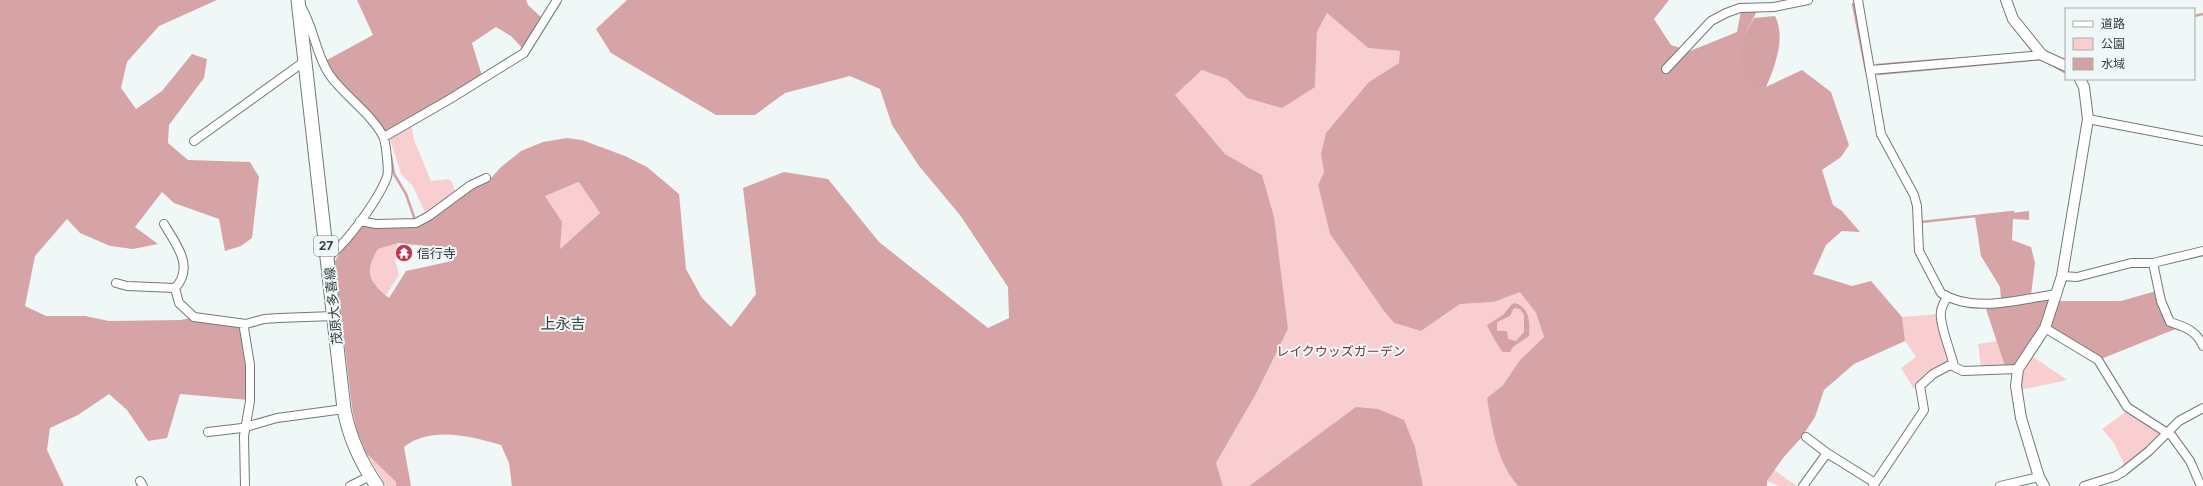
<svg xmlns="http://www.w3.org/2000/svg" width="2203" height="486" viewBox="0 0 2203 486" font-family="Inter,'Noto Sans JP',sans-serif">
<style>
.green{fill:#f8ced0}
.forest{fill:#d6a4a6;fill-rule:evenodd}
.water{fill:#d4a2a4;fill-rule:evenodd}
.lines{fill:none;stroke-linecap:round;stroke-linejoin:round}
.stream{stroke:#d4a2a4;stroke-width:2.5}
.minor-casing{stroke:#727978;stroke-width:10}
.tertiary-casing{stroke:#727978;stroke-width:12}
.primary-casing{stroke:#727978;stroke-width:15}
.minor{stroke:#fff;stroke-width:8}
.tertiary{stroke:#fff;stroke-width:10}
.primary{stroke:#fff;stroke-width:13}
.labels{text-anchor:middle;stroke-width:4;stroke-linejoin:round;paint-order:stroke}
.shield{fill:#f0f7f7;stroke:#6e7373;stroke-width:1}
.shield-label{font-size:12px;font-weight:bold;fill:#373a3a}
.poi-label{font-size:13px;fill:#373a3a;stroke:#f0f7f7;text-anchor:start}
.street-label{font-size:13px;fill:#373a3a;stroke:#f0f7f7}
.park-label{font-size:13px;fill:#74353b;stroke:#f0f7f7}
.quarter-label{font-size:15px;fill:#373d3d;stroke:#f0f7f7}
</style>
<rect width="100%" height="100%" fill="#f0f7f7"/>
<path class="green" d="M1327,13L1368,48L1400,51V63L1369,82L1321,154L1324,172L1318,185L1330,234L1384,311L1394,323L1421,331L1460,304L1494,302L1520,291L1536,313L1544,337L1520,360L1503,385L1487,398L1511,478L1518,486H1423L1415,447L1281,462L1249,486H1223L1216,463L1257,392L1288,329L1262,175L1225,154L1174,95L1202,70L1227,78L1247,98L1315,87L1317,32Z
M411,124L414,140L431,181L448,179L452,182L456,194L427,217L413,186L401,174L390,139L393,134Z
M580,182L600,213L560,249L545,196Z
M398,243L395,260L399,275L386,295C368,280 365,269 378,249Z
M1938,314L1950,361L1926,373L1914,389L1901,368L1916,357L1905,341L1902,317Z
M1997,341L2005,366L1981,367L1978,344Z
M2032,356L2067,380L2020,390L2023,373Z
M2127,411L2165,434L2126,468L2114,443L2102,429Z
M366,453L396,482V486H386Z
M1774,470L1797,486H1779L1767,481Z"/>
<path class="forest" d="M0,0H217L159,26L127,62L121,88L136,109L162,91L192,54L207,59L204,78L169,125L168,143L188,160L250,162L259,177L252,238L241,246L225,251L219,219L174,203L162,192L135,227L158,244L133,249L110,246L80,233L67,219L35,256L25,306L46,316H85L109,321L181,320L199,316L244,322L249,400L180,394L167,438L148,441L127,410L109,394L78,415L50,428L47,450L64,486H0Z
M357,0H526L528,5L542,18L523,49L511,36L496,27L472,43L482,76L389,131L381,130L329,70L325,61L373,35Z
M627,0H1669L1654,19L1671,45L1690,51L1737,32L1741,11H1757L1745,34L1747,87H1766L1802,70L1831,92L1849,145L1841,157L1822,170L1833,205L1842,211L1860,232L1842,231L1826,245L1813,274L1852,286L1871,281L1902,317L1905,341L1854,364L1824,390L1815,417L1801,438L1783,458L1767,481V486H1518C1497,462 1492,428 1487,398L1503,385L1520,360L1544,337L1536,313L1520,292L1494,302L1460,304L1421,331L1394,323L1384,311L1330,234L1318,185L1324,172L1321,154L1326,133L1369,82L1399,63L1400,51L1368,48L1327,13L1317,32L1315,87L1282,108L1247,98L1227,79L1202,70L1175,95L1225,154L1262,175L1274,217L1288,329L1257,392L1216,463L1223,486H512L509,463L501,445C470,436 431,426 404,447L411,486H396V482L366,453L357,431L352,408L335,261L360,223L416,225L461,194L491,178L501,167L521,151L543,142L567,138L582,140L625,156L647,167L679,194L686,269L702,298L731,327L756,294L743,188L784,172L828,179L879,242L988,328L1009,318L1008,287L960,215L919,166L892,125L880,89L850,76L785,93L755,115H716L611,53L596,29ZM579,182L600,213L560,249L562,222L545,196ZM398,243L445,248L452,261L406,271L389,298C370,282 363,273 378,249Z
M2029,211V220L2013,219L2012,240L2031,247L2035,263L2031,295L2001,299L2000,287L1981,256L1975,217Z
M2156,291L2178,328L2101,359L2051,330L2049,324L2057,301H2121Z
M2052,297L2040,329L2019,365L2005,366L1985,306Z
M1356,407L1378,409L1404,420L1415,447L1423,486H1249Z"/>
<path class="water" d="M1775,16C1786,37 1775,67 1766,87H1747L1740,61L1745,34L1754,18Z
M1515,303C1530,308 1530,323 1529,336L1513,347L1510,352H1503C1500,350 1488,328 1487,325L1503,315L1512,304ZM1514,308L1520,309L1524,315V332L1516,341L1508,339L1507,331H1497V322L1510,316Z"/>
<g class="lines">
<path class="stream" d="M1853,4L1866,71
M2194,16L2203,14
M1877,65L1949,59
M2054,66L2066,73
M1878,74L2043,59
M391,156L394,174L406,194L415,220
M1921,222L2013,212"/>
<defs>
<path id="minor" d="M1858,0L1881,134L1914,195L1917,206L1919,251L1941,293C1974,314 2021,299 2057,294
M300,5C314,26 315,53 329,74C344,96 370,112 383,136C386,142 389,171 387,177C378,200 347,243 328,257
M1666,69L1711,21L1726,13L1740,8L1774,7L1808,0
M1871,70L2042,55
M2088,119L2203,141
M384,137L450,99L524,53L557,0
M194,141L305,61
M360,221L376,224L416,223L429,216L471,185L486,178
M164,224C176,244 195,267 175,288L179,303L194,317L246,324L264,319L279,318L334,316
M2153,263L2161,301L2170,322C2185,327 2196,330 2203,346
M2062,276L2077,277L2131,263H2153L2203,251
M116,283L127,286L175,288
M1947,297C1945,301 1941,307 1941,312C1939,324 1951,352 1954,366
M2045,328L2098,360L2127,407L2172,436L2190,461L2201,486
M208,432L242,428L277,418L344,409
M1806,437L1827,453
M140,481L143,486
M245,486L244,436L250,401V365L244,328L246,324
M350,486L370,476
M1803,486L1827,453L1875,483
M1873,486L1924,410L1920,386L1933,374L1950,365L1963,371L2018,369
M2000,486L2039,477
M2084,486L2116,476L2124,471L2149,451L2179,421L2203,408"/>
<path id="tertiary" d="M2006,0L2013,19L2042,55L2066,66
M2044,486L2039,477L2021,418L2016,386L2018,369L2045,328L2062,276L2088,119L2084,87L2080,79"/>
<path id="primary" d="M298,0L344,409C349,436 361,463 377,486"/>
</defs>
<use href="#minor" class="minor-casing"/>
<use href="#tertiary" class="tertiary-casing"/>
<use href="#primary" class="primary-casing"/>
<use href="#minor" class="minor"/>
<use href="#tertiary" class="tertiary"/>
<use href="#primary" class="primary"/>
</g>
<defs>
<symbol id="temple-disc" viewBox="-11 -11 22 22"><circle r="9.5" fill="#c4334d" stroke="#f0f7f7"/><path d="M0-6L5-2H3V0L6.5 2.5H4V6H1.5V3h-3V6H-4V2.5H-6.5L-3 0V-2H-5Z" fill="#fff"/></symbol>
</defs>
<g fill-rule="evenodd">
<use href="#temple-disc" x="394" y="243" width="20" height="20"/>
</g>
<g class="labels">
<rect class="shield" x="314" y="236" width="24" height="20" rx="3"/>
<g class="shield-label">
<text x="326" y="250">27</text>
</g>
<g class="poi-label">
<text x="417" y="258">信行寺</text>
</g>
<g class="street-label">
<text transform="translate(333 306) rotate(-96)" y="5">茂原大多喜線</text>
</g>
<g class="park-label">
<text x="1341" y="356">レイクウッズガーデン</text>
</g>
<g class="quarter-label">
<text x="563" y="329">上永吉</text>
</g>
</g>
<rect x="2065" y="8" width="130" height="72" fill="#f0f7f7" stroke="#a6abab"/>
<rect x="2073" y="21" width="20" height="6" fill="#ffffff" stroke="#a6abab"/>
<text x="2101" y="28" font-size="12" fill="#373a3a">道路</text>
<rect x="2073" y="38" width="20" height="12" fill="#f8ced0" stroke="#a6abab"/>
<text x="2101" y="48" font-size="12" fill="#373a3a">公園</text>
<rect x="2073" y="58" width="20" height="12" fill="#d4a2a4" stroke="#a6abab"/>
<text x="2101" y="68" font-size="12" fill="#373a3a">水域</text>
</svg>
